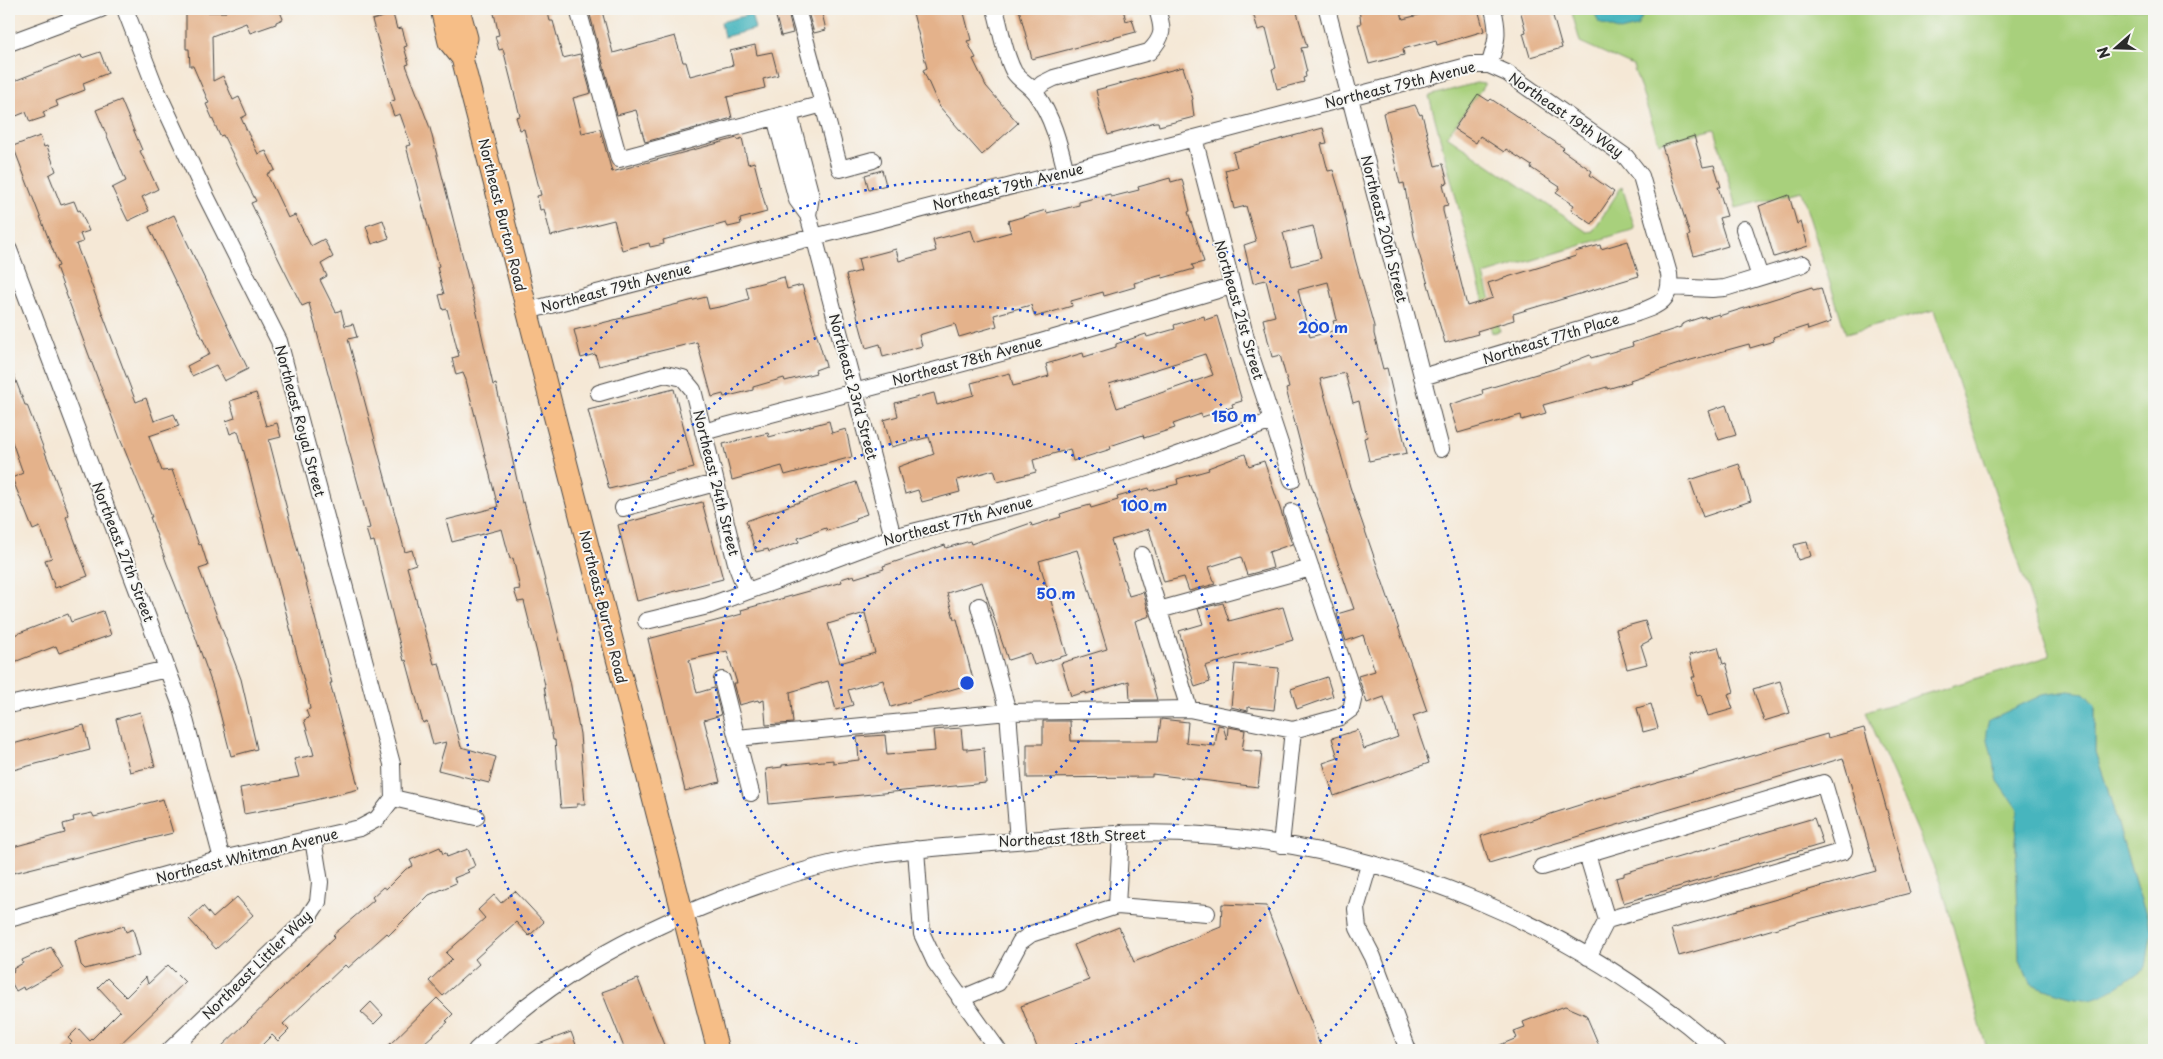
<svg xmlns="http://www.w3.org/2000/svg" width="2163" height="1059" viewBox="0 0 2163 1059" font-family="'Playpen Sans',sans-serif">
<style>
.green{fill:#a8d07c;stroke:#6a7e54;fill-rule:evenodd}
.water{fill:#46b5be;stroke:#387074}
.building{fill:#e4b28b;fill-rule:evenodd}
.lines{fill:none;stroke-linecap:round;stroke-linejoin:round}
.minor-casing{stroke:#494745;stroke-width:18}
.major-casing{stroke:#494745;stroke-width:23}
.minor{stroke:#fff;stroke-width:16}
.major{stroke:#f6be87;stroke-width:21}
.ring{fill:none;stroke:#1d4ed8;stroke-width:2.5;stroke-dasharray:2.5 5}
.labels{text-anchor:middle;stroke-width:4;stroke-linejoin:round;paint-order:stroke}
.street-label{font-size:14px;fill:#2b2b2b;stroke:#f6f6f2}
.centre{fill:#1d4ed8;stroke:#f6f6f2;stroke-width:2.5}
.ring-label{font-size:15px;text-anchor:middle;font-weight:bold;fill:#1d4ed8;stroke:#f6f6f2;stroke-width:4;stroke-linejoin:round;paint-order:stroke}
</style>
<rect width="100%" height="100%" fill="#f6f6f2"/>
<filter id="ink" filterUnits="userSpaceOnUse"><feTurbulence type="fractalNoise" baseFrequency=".02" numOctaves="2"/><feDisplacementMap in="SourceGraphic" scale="10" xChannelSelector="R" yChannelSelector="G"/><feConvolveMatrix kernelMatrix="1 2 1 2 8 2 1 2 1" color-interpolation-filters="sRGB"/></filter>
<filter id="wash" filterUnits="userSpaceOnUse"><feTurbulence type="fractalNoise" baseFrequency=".0096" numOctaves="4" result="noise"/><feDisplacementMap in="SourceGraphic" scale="20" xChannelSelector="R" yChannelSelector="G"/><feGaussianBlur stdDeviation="1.12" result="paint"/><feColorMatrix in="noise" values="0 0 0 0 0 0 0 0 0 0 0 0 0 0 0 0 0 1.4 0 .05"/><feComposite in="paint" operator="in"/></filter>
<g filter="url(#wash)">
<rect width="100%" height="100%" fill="#f5e8d6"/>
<path class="green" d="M1571,9H2154V1050H1987L1942,887L1866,712L2050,656L1934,310L1846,334L1801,191L1736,208L1715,129L1659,143L1633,66L1580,42ZM2095,705V752L2106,784L2137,889L2152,930L2030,983L2019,958L2016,844L2018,810Z
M1476,83L1485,84L1447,136L1587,232L1593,231L1622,186L1635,229L1484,275L1500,331L1492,333L1429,96Z"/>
<path class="water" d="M1593,9H1641L1643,15L1637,27L1620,31L1599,23Z
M751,14L755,29L724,37L721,22Z
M2069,691L2084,693L2095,705V752L2106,784L2137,889L2152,930L2146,967C2132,977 2103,1000 2085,999C2066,998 2048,990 2030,983L2019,958L2016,844L2018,810L1998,781L1986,731L1989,720L2042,695Z"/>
<g id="blocks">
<path class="building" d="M225,9H279L283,19L276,22V24L250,33L246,23L212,36L213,81L223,76L233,100L239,97L247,115L241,118L247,131L258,154L266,151L275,170L267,174L288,218L295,215L311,246L324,239L333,257L321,264L327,276L320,280L336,312L341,310L345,326L353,324L357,337L348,339L405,552L412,550L416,564L407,567L434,664L439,663L461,747L496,757L489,783L438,770L446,742L433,745L427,721L423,723L406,660L404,661L374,541L370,542L366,529L370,528L309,303L302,306L280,262L251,203L256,201L223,135L220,136L206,104L209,103L193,66H190L189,49H186V12H226Z
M493,9H547L550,21H553L563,58L580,54L591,93L573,98L582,133L600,129L612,172L737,138L738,140L742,138L748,164L754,162L767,212L740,219L741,224L728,227L726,223L663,240L664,244L650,247L649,243L622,250L614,220L551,236L544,209L540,210L537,196L541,195L524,129L520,130L516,117L520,116L503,49L499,50L495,36L499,35Z
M774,9H787L793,33L781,36Z
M807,9H821L826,30L814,33Z
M912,9H963L971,40L967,41L976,58L973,59L986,86L1018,123L982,155L939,106L923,70L927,68Z
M1019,9H1123L1126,21L1132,19L1136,32L1032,59Z
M1252,9H1296L1307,47L1301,48L1307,72H1305L1306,77L1303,78L1304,82L1277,89L1272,69L1276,68L1266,28L1258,30Z
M1359,9H1400L1403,19L1442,9H1478L1484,31L1437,45L1436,40L1403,49L1404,55L1369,64L1358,24H1361Z
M1520,9H1551L1562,48L1530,57L1523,33L1526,32Z
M602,11L613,53L675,36L683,62H686L690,76L733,65L730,51L755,45L757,55L772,52L778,75L763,79L765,88L727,97L732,118L645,142L636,110L617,115L590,15Z
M393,14L397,29L402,28L407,46L404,47L409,64L406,65L430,128L476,309L493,385L496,384L522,503L524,502L540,561L570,681L580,734L585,804H577V807L561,808L560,801L555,740H553L544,686L545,685L524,601L518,602L514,590L520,589L513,558L510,559L502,529L452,542L446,520L498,507L466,380L463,373L456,375L452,358L459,356L447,309L443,310L439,295L444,294L437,267L439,266L406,146L411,145L400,114L394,116L389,102L395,100L372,20Z
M100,52L108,73L83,83L85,90L56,101L58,106L43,112L45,117L30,122L26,112L9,119V83L81,55L82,58Z
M1183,67L1193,99L1192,100L1194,117L1159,126L1158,122H1155L1108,135L1098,104L1099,103L1096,90Z
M1478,94L1489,101L1491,99L1564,148L1562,150L1592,171L1590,175L1614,192L1592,224L1571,210L1574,205L1556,193L1560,187L1531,168L1532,166L1506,149L1504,152L1480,136L1476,143L1454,129Z
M121,100L142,150L140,151L158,189L142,197L149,211L128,221L112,188L126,181L96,110Z
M1415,105L1420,115L1422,114L1435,166L1443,164L1448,183L1443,184L1448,205L1443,206V211L1467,306L1493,298L1488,283L1576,256L1575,252L1600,245L1601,249L1628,241L1639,276L1513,314L1514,320L1477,331L1478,334L1445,343L1414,236L1404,183L1400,184L1383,113Z
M1323,128L1327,143L1321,144L1328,171L1333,170L1340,193L1355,259L1374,326V334L1383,369L1387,368L1407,453L1369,461L1364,438L1367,437L1359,401L1353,403L1345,373L1320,379L1350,487L1427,711L1413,716L1429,763L1334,796L1323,763L1338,758L1332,738L1358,730L1364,749L1398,737L1384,697L1367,703L1358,676L1375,671L1363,635L1346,641L1337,614L1354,609L1310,481L1286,389L1289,388L1280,355L1272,357L1263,319L1275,316L1266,280L1253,283L1244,245L1256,241L1246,206L1234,209L1225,170L1237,167L1233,152ZM1313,226L1321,258L1292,266L1283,233ZM1328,282L1337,320L1333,321L1336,330L1310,337L1298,290Z
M40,136L44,147L47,146L56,171L49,175L61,205L74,201L78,211L80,210L89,231L80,234L83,242L76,244L136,402L146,398L154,421L174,414L179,426L149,436L162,471L172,470L199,545L201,544L208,566L199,569L241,679L257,749L231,756L214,690L192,627L167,564L150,517H152L121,441L56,267L59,266L13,146Z
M1694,136L1703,167L1714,165L1721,187H1718L1727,216L1719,218L1728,246L1694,256L1688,236L1690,235L1662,146Z
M882,170L886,185L869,190L865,175Z
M1170,178L1171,182L1182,179L1190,211L1188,212L1204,262L1192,265L1194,269L1163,278L1162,275L1134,283L1135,287L1104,296L1103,292L1071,301L1072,306L1035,317L1031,305L994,315L997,326L959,337L955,324L919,335L922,346L883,357L880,344L866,348L846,275L861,271L858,259L896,249L899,261L936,251L933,240L971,230L975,242L1011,232L1008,221L1046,210L1047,213L1079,205V202L1110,194L1111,197L1139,190L1138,187Z
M1789,195L1797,224L1801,222L1808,246L1774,257L1759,206Z
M174,215L248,369L224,381L216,365L192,376L187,366L210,354L149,227Z
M383,220L389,238L372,244L366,226Z
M784,277L787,289L802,285L826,366L815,370L816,373L785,381L784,378L753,387V390L724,397L723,394L712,397L697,342L599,366L595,354L581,358L574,330L706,297L709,309L724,306L749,299L746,287Z
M1812,287L1813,290L1821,288L1831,322L1808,330L1807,326L1773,337L1774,341L1750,348L1749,344L1691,360L1630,380L1631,382L1607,389V387L1543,405L1546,413L1522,420L1521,415L1458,433L1449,405L1483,394L1482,390L1554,369L1590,355L1591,358L1633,346L1632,343L1681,327V325L1687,322L1705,316V318L1719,314V316Z
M1204,316L1205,320L1217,316L1242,401L1232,404L1233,407L1202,417L1201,414L1173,424L1175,428L1144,438L1143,435L1110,446L1111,449L1073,461L1070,449L1049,455L1033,460L1036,472L998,482L994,470L957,480L960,492L922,502L918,490L905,494L898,467L934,454L929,437L891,447L884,420L898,416L895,403L934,393L937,405L974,395L971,383L1010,373L1013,386L1029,382L1049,376L1046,364L1083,353L1084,357L1116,347V344L1146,334L1147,337L1175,329L1174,325ZM1205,354L1213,375L1117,408L1109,384Z
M9,365H10L25,405H27L69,515L66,517L88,576L55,588L45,560L52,558L40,527L33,530L12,478L23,473L9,433Z
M674,389L694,468L609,489L588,410Z
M256,393L266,426L277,423L281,437L269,440L332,683H330L359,789L307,802L244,814L240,788L299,777L294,759L314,755L304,720L309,718L306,710L310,709L308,697L246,459L238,431L230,434L226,421L235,418L230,401Z
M1726,405L1736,435L1719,440L1709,411Z
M829,421L832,433L846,429L852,457L785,475L782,466L732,480L723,444L768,433L769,437Z
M1245,454L1249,466L1264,461L1292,544L1269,552L1273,568L1247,575L1241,557L1209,567L1215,584L1189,591L1184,577L1164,582L1149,529L1111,540L1129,596L1143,592L1150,616L1135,621L1157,700H1130L1129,681L1086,694V692L1071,696L1061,663L1107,649L1077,550L1039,561L1067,655L1034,665L1030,653L1008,660L982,582L947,593L954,619H957L974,683L919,699L891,707L883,680L848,690L853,705L836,710L828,681L790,692L793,723L766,725L764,700L759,702L758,700L739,705L733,683H737L727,651L689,660L697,693L714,688L721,715L704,720L720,782L685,791L648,639L742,614L741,610L842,582L841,579L854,575L855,578L884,569L883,566L945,545L946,548L970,541L971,544L1031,523L1032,526L1061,517L1060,514L1072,510L1090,505L1091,508L1118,500L1117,497L1131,493L1149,488L1150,491L1178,484L1177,479L1209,470L1208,468ZM865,613L875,653L840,663L828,624Z
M1739,464L1751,501L1703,517L1690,480Z
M856,482L867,514L855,518L856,521L827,531L826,528L798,538L799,542L769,552L768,549L756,552L746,521Z
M702,502L723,579L637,601L618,525Z
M1807,542L1811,556L1798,560L1794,545Z
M1223,603L1229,621L1283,607L1293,640L1205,666L1210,682L1195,687L1179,631L1203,624L1198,609Z
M103,611L111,635L59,653L56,646L9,664V637L68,614L71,622Z
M1645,621L1651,640L1641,645L1647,664L1627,669L1616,629Z
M1718,647L1723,664L1726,663L1734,692L1728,694L1733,709L1708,716L1701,695L1697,696L1692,677H1695L1689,655Z
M1235,664L1279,668L1274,710L1248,707V711L1231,707Z
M1327,677L1333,696L1297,709L1291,689Z
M1780,681L1790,713L1764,721L1753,689Z
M1651,704L1658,728L1643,732L1637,708Z
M140,712L155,766L130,772L116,719Z
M1161,719L1188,722L1186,743L1215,746L1218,725L1223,726L1227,740L1228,727L1245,730L1242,750L1262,752L1258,787L1152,774V777L1027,778V744H1043V721H1070L1071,741H1158Z
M84,725L90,750L9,771V745Z
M961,728L963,748H967V750L984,748L986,783L769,804L766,769L782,767V765L833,760V763L859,760L857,737L885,735L887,755L935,751L933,730Z
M1864,728L1910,893L1809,919L1679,956L1671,929L1876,871L1843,758L1489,863L1481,836L1605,797V798L1827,734L1828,738Z
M163,799L173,833L9,874V848L65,833L63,824L74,821L73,817L92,813L94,817Z
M1814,818L1823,844L1623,903L1616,878L1624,876V873Z
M440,847L443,854L446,853L447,857L468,849L475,866L467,870L469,872L454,878L456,883L429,895L389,935L387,933L348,968L345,965L283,1024L289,1030L278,1041L272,1035L257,1050H218L335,937L333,935L374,900L372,897L383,887L386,889L406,869L413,866L410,860Z
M515,891L544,922L529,936L516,922L475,959L479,964L443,996L429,981L452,959L446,953L485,918L478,910L494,895L501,903Z
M237,897L253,915L216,949L189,919L203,906L213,918Z
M1222,904L1266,906L1322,1050H1038L1021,1006L1089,980L1074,945L1119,927L1134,962L1221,927Z
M124,926L126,932L133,929L140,955L85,969L81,965L75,940Z
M51,947L63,968L24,990L23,987L16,991L9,978V974L14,971L13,969L23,963L22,960Z
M168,965L185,982L114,1050H64L72,1042L68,1038L78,1028L90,1041L120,1011L98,987L107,978L126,997L146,977L148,984Z
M638,979L666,1050H625L602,992Z
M437,998L453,1014L446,1021L448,1022L416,1050H384Z
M371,1002L383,1015L374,1024L361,1012Z
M1565,1006L1586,1015L1601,1050H1488L1517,1038L1514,1031L1525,1027L1523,1022Z
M571,1032L578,1050H526L525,1049Z"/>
</g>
</g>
<g filter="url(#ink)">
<use href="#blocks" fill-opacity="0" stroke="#494745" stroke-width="1"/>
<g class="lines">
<defs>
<path id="minor" d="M125,9L154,84L205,194L279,341L392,764L393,798
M578,9L619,159L823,104L797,9
M995,9C1001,29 1004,54 1014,72C1019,80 1030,85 1036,94C1053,118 1059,144 1066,172
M1327,9L1441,449
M9,43L101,9
M1489,65C1497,43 1499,32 1493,9
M1035,91L1042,84L1054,78L1149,52C1165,36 1163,29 1157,9
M823,104L840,169L873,160
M789,113L811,196L808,215
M775,117L797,200L808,215L814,236L893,537
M1194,138L1249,350L1292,480
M1744,229L1760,277
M9,250L182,708L222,859
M1670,287L1712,289L1725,288L1803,264
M527,311L1066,172L1471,65H1489L1507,73L1626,157L1641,176L1669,274C1672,301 1659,305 1637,313L1422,377
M599,393L665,374L683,378L693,390L737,567L746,590
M703,432L1031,345L1231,286
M623,508L715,483
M1142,555L1189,709
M979,606L1008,712L1018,841
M1159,610L1311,568
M646,621L708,606L893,537L1019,505L1147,466L1272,421
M722,680L751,793
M9,705L167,669
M737,738L1008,712L1189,709L1293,730L1340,717L1351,709L1354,696L1292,512
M393,798L476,817
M1281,845L1293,730
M916,849L922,934L935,962L998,1050
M1587,854L1607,920
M1369,865L1356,909L1358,928L1373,957L1408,1050
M1542,867L1824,783L1844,851L1607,920L1588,957
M1117,906L1207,913
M9,919L222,859L360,828L377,819L393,798
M960,999L998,983L1020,942L1031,934L1117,906L1121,833
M170,1050L307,919L318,902L320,882L313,839
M476,1050C550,979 627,936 722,899C770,880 820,864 871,855C911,849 952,846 992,843C1062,837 1132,830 1202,835C1389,847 1577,926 1717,1050"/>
<path id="major" d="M441,9L449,42L462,58L718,1050
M459,9L467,38L462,58"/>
</defs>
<use href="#minor" class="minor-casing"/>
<use href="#major" class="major-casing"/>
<use href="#minor" class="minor"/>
<use href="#major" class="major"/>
</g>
</g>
<g class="ring">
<circle cx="967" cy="683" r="126"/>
<circle cx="967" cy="683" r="251"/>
<path d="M879 1050A377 377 0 1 1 1055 1050"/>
<path d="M621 1048A503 503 0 1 1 1313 1048"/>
</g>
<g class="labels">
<g class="street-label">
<text transform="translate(1400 85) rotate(-14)" y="5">Northeast 79th Avenue</text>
<text transform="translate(1566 115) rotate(35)" y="5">Northeast 19th Way</text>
<text transform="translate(1008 187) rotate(-14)" y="5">Northeast 79th Avenue</text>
<text transform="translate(502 215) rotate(76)" y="5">Northeast Burton Road</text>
<text transform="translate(1384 229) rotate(76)" y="5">Northeast 20th Street</text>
<text transform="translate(616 288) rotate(-15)" y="5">Northeast 79th Avenue</text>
<text transform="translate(1239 310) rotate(74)" y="5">Northeast 21st Street</text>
<text transform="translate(1551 339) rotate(-17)" y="5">Northeast 77th Place</text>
<text transform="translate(967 361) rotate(-15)" y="5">Northeast 78th Avenue</text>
<text transform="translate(853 387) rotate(75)" y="5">Northeast 23rd Street</text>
<text transform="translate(300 421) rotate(75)" y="5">Northeast Royal Street</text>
<text transform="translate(716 483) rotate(76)" y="5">Northeast 24th Street</text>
<text transform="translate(958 521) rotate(-15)" y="5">Northeast 77th Avenue</text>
<text transform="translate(123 552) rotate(69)" y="5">Northeast 27th Street</text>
<text transform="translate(603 607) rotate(76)" y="5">Northeast Burton Road</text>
<text transform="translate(1072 838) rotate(-3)" y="5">Northeast 18th Street</text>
<text transform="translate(247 856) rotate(-14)" y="5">Northeast Whitman Avenue</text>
<text transform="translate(257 965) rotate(-45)" y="5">Northeast Littler Way</text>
</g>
</g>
<circle cx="967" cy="683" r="8" class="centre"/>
<g class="ring-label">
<text x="1323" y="333">200 m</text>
<text x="1234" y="422">150 m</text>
<text x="1144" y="511">100 m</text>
<text x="1056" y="599">50 m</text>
</g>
<rect width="2163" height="1059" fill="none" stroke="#f6f6f2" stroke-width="30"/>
<g transform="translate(2116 48) rotate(250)" stroke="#f6f6f2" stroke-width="4" paint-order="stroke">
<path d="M0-4L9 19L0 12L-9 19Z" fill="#2b2b2b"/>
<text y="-8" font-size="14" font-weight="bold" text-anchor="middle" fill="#2b2b2b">N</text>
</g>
</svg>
